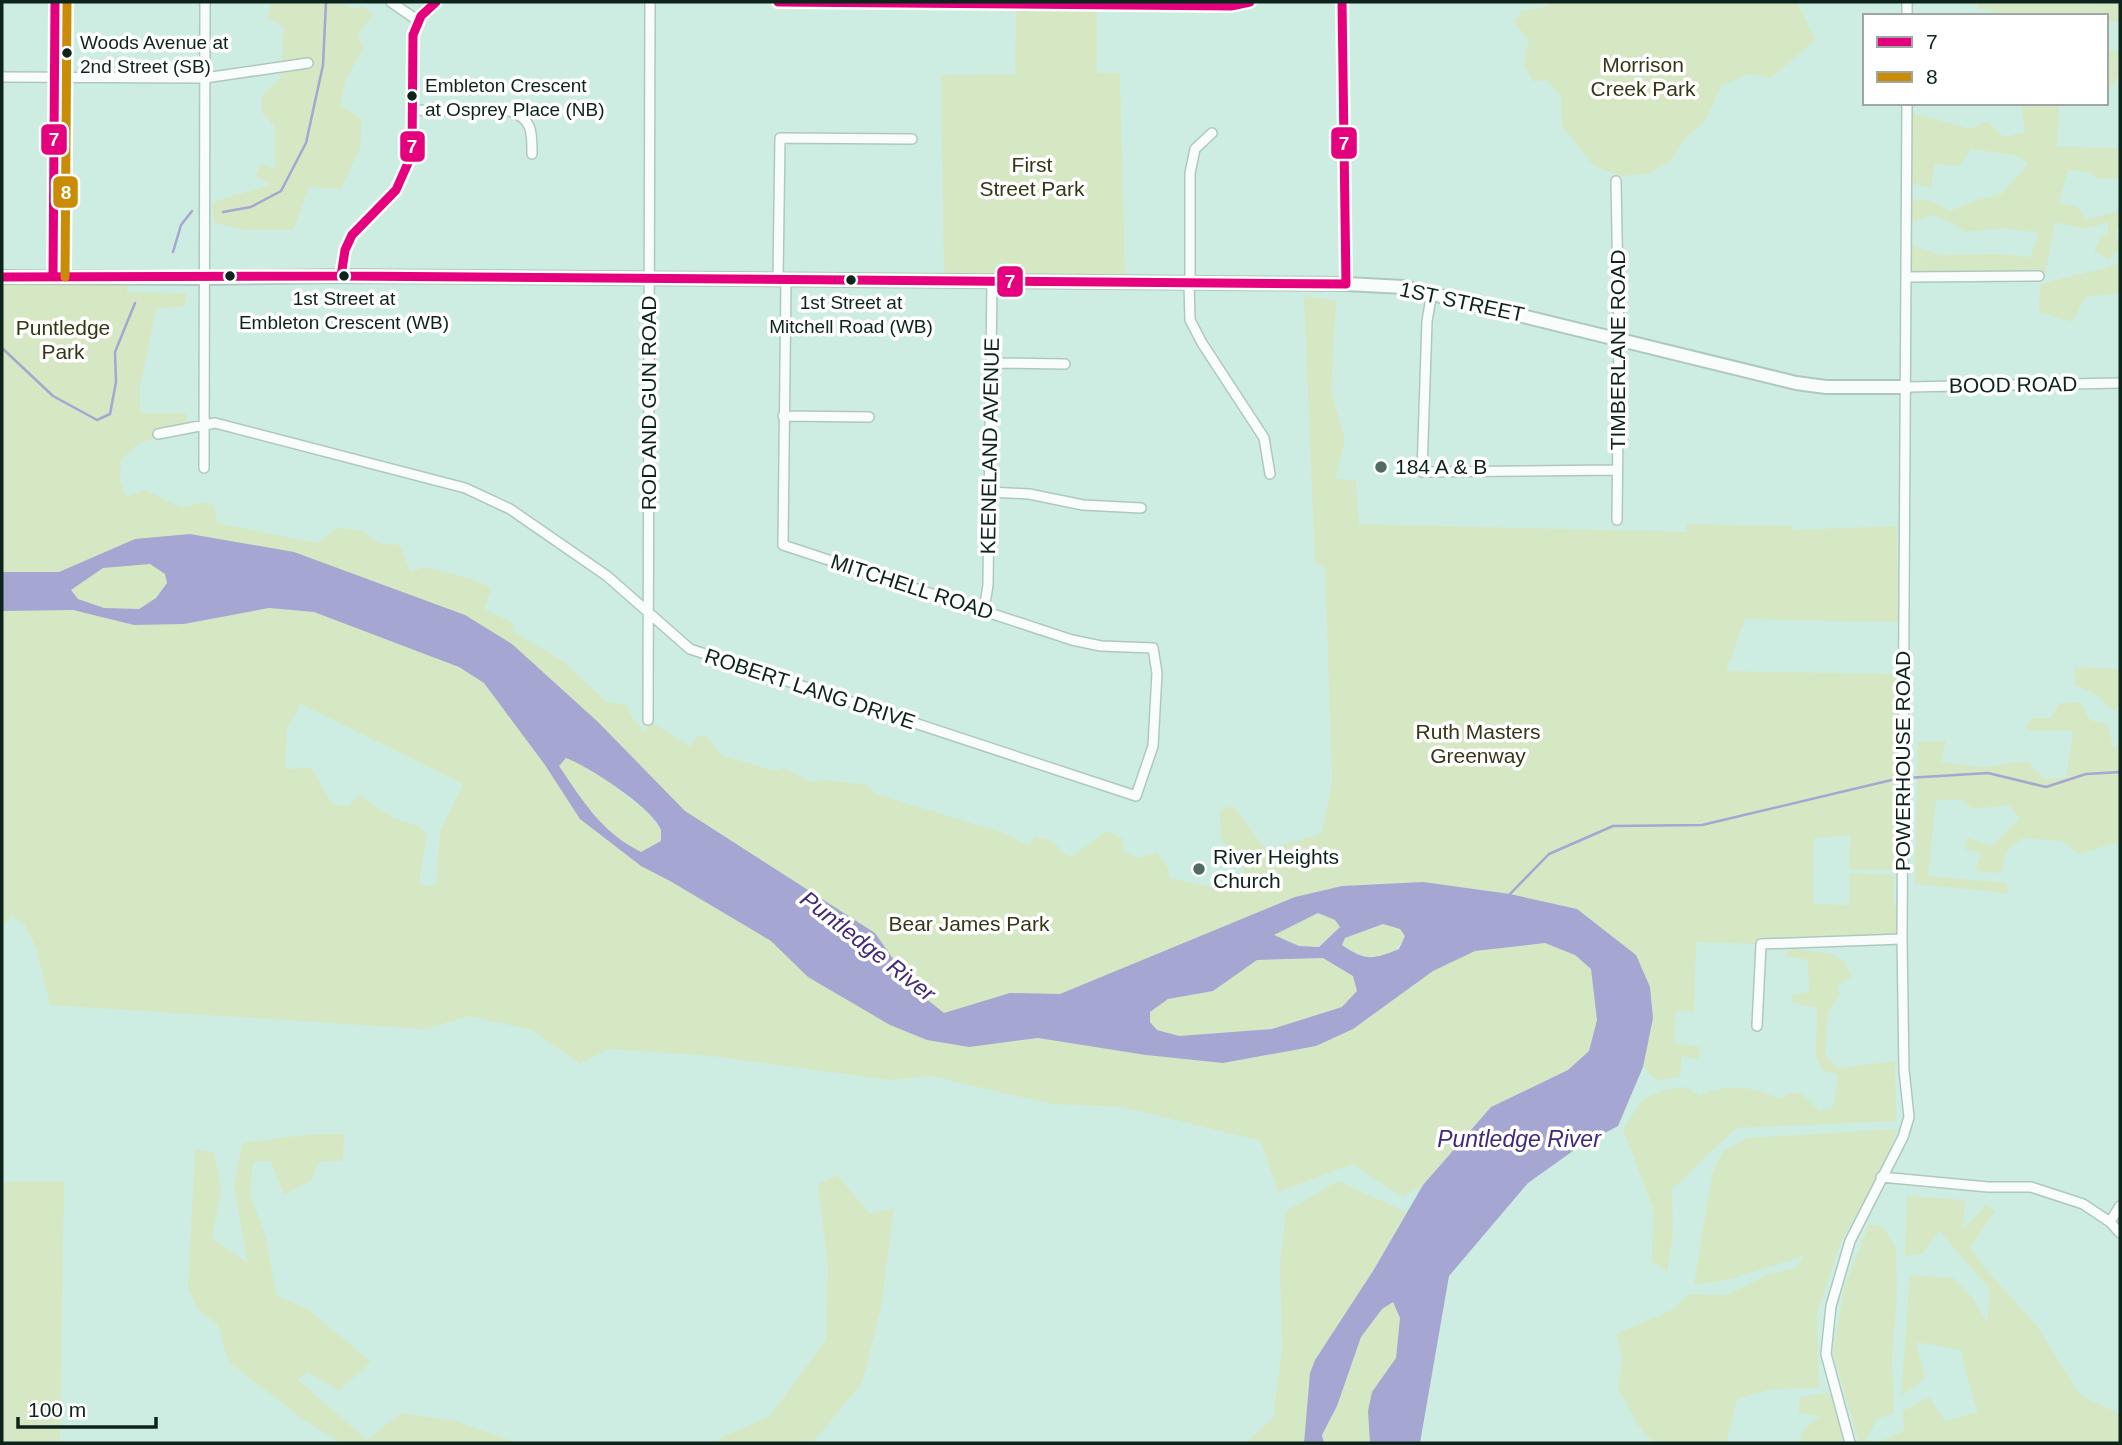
<svg xmlns="http://www.w3.org/2000/svg" width="2122" height="1445" viewBox="0 0 2122 1445" font-family="Arial,sans-serif">
<style>
.green{fill:#d6e7c3;fill-rule:evenodd}
.water{fill:#a5a6d1;fill-rule:evenodd}
.lines{fill:none;stroke-linecap:round;stroke-linejoin:round}
.stream{stroke:#a5a6d1;stroke-width:2.5}
.street-casing{stroke:#afc8bf;stroke-width:12}
.secondary-casing{stroke:#afc8bf;stroke-width:16}
.street{stroke:#f8fcfb;stroke-width:9}
.secondary{stroke:#f8fcfb;stroke-width:12}
.bus-1-casing{stroke:#fff;stroke-width:14}
.bus-2-casing{stroke:#fff;stroke-width:14}
.bus-1{stroke:#e5007d;stroke-width:9}
.bus-2{stroke:#c88c06;stroke-width:9}
.bus-dot{fill:#0d241d;stroke:#fff;stroke-width:2.5}
.poi-dot{fill:#516a62;stroke:#fff;stroke-width:2.5}
.labels{text-anchor:middle;stroke-width:7;stroke-linejoin:round;paint-order:stroke}
.bus-label{font-size:19px;fill:#0d241d;stroke:#fff;text-anchor:start}
.park-label{font-size:21px;fill:#353716;stroke:#fff}
.street-label{font-size:21px;fill:#0d241d;stroke:#fff}
.poi-label{font-size:21px;fill:#0d241d;stroke:#fff;text-anchor:start}
.water-label{font-size:23px;font-style:italic;fill:#402a79;stroke:#fff}
.line-badge{stroke:#fff;stroke-width:2.5}
.badge-label{font-size:19px;text-anchor:middle;font-weight:bold;fill:#fff}
</style>
<rect width="100%" height="100%" fill="#ceede2"/>
<path class="green" d="M271,2H341L353,9L363,6L373,15L358,34L363,49L346,79L340,105L362,119L360,149L341,189L309,187L293,230H246L214,223L212,203C232,195 251,192 271,184L255,176L261,164L275,169V127L262,113V96L280,78L284,27L268,18Z
M1548,2H1797L1815,40L1771,78L1750,74L1722,85L1705,121L1686,138L1670,161L1651,173L1622,176L1594,166L1562,126L1561,96L1546,80L1534,82L1524,66L1529,40L1513,20L1520,17L1519,12L1546,6Z
M1977,2H2076L2080,5L2120,2V22L2106,21V16H2008L1977,7Z
M1016,10H1097V73H1120L1125,282L944,281L941,75L1015,74Z
M2106,50L2120,51V72L2113,86L2106,88Z
M2021,103H2059L2057,147L2120,148V178L2098,179L2088,172L2068,170L2059,203L2078,207L2086,219L2120,211V227L2116,228V239L2120,242V248L2108,260L2094,251L2101,237L2108,233V222L2085,229L2055,222L2045,275L1913,273L1909,245L1942,255L2000,254L2030,257L2039,233L2004,228L1964,232L1953,223L1932,215L1912,222V199L1931,201L1950,211L1974,201L2002,194L2029,163L2014,155L1971,149L1960,166L1935,164L1931,187L1912,184V113L1971,129L1987,121L2004,137L2025,132Z
M2120,261V293L2085,297L2073,322L2039,312L2040,284L2109,267Z
M2,277H128L127,292L186,293L185,306L156,309L140,388V413H186L188,422L135,446L121,460L120,480L126,497L146,490L182,508L202,502L214,506L217,523L318,543L337,527L365,532L379,543L400,545L410,572L426,567L473,580L492,588L484,609L514,623L512,630L565,663L606,702L626,705L634,721L646,732L648,720L690,747L695,738L705,734L721,755L774,771L784,768L810,782L825,780L867,785L876,794L1004,833L1028,845L1035,837L1053,841L1064,854L1072,856L1107,831L1122,838L1123,851L1137,858L1157,853L1168,868L1170,878L1216,888L1224,882L1247,880L1239,857L1221,840L1220,810L1233,806L1266,850L1322,833L1332,781L1325,568L1315,562L1304,296L1336,301L1331,391L1345,440L1335,479L1356,480L1359,524L1686,532L1687,524L1792,526L1793,530L1897,526L1898,622L1745,619L1726,671L1904,674L1903,829L1895,830L1894,870L1849,869L1850,835L1814,838L1813,904L1849,905L1850,873L1894,875V906H1903L1902,939L1761,944L1696,942L1694,1012L1676,1011L1674,1043L1700,1047L1698,1060L1682,1056L1680,1076L1658,1081L1643,1067L1653,1018L1650,987L1577,909L1510,894L1423,882L1342,886L1295,897L1081,1002L960,1019L930,1012L644,778L512,644L165,574L167,583L156,598L139,609L104,608L78,599L71,590L2,580Z
M269,608L314,612L460,667L484,683L545,765H558L567,757L594,770L648,813L661,830V841L671,881L771,941L808,977L969,1047L1038,1038L1146,1055L1223,1063L1316,1046L1353,1029L1433,971L1475,951L1545,943L1575,955L1591,969L1597,1020L1589,1051L1568,1070L1491,1107L1423,1185L1403,1197L1352,1164L1278,1192L1261,1141L1123,1107L1052,1104L931,1076L890,1080L712,1056L608,1049L580,1064L532,1030L469,1016L424,1029L50,1005L36,948L25,925L12,915L2,928V611L73,610L134,625L184,624ZM301,704L463,784L440,830L436,884L425,886L419,881L427,835L419,826L393,818L359,795L348,807L332,804L311,768L285,769L287,728Z
M2075,667L2120,669V706L2113,710L2097,695L2075,685Z
M2080,702L2090,720L2108,725L2113,747L2120,743V844L2113,843L2080,854L2061,841L2023,838L2006,851L2001,873L1975,871L1982,853L1965,850L1968,838L1992,846L2020,818L2009,805L1973,809L1963,800H1936L1928,876L2006,883L2008,893L1915,884L1918,742L1946,741L1941,762L1984,767L2028,761L2044,779L2066,778L2073,731L2026,730L2031,718H2051L2059,703Z
M1318,913L1335,920L1340,927L1318,947L1299,946L1274,935Z
M1383,924L1400,929L1405,936C1390,966 1365,961 1342,945L1345,938Z
M1791,948L1831,954L1845,962L1851,977L1837,986L1840,993L1828,1012L1825,1056L1839,1068L1895,1061L1896,1121L1736,1128L1672,1189L1673,1232L1667,1272L1652,1261L1653,1208L1623,1129L1643,1099L1664,1090L1686,1087L1700,1096C1728,1082 1753,1087 1780,1099L1791,1093L1802,1094L1820,1111L1833,1107L1838,1075L1822,1070L1816,1057L1817,1008L1792,1002V995L1809,992L1808,960L1784,956Z
M1323,958L1353,976L1357,991L1342,1007L1272,1029L1179,1036L1157,1030L1150,1022V1012L1168,999L1213,991L1257,960Z
M1897,1129L1888,1157L1841,1242L1817,1313L1819,1388L1772,1389L1737,1399L1726,1443H1654L1637,1424L1618,1387L1623,1359L1616,1334L1672,1310L1689,1294L1727,1295L1767,1275L1795,1268L1804,1256L1731,1279L1694,1285L1712,1174L1723,1151L1748,1138Z
M312,1134H344L343,1161L319,1162L311,1181L284,1195L271,1161L253,1162L250,1194L265,1235L277,1296L309,1310L371,1362L339,1391L309,1372L297,1379L367,1440L401,1413L455,1421L518,1443H341L303,1419L230,1363L223,1345L219,1326L196,1307L188,1288L195,1150L214,1152L221,1188L212,1239L248,1263L234,1187L242,1143Z
M837,1175L870,1214L894,1208L881,1308L862,1383L812,1443H709L770,1416L826,1340L828,1265L818,1184Z
M64,1181L60,1443H2V1182Z
M1338,1181L1406,1212L1373,1271L1315,1360L1310,1373L1304,1443H1245L1273,1419L1282,1348L1280,1262L1286,1211Z
M1907,1196L1965,1200L1963,1229L1986,1205L1995,1211L1970,1247L1983,1266L2037,1326L2080,1395L2120,1414V1443H1876L1904,1431L1903,1411L1929,1397L1945,1421L1978,1412L1966,1374L1961,1350L1916,1342L1925,1379L1901,1396L1910,1275L1954,1278L1971,1296L1987,1323L1990,1290L1939,1230L1922,1254L1905,1256Z
M1869,1224L1883,1227L1896,1248L1897,1296L1892,1356L1894,1413L1877,1419L1864,1443H1859L1833,1353L1844,1288Z
M1393,1302L1400,1318L1396,1358L1372,1392L1368,1411L1370,1443H1324L1322,1435L1337,1406L1361,1337L1382,1309Z
M1826,1393L1835,1396L1853,1443H1800L1801,1433L1820,1416L1799,1413V1397Z"/>
<path class="water" d="M190,534L294,552L465,615L512,644L598,722L685,811L875,933L914,989L944,1013L1010,993L1060,994L1295,897L1342,886L1423,882L1510,894L1577,909L1636,955L1650,987L1653,1018L1643,1067L1618,1126L1599,1136H1594L1528,1183L1449,1276L1420,1443H1370L1368,1411L1372,1392L1396,1358L1400,1318L1393,1302L1382,1309L1361,1337L1337,1406L1322,1435L1324,1443H1304L1310,1373L1315,1360L1373,1271L1423,1185L1491,1107L1568,1070L1589,1051L1597,1020L1591,969L1575,955L1545,943L1475,951L1433,971L1353,1029L1316,1046L1223,1063L1146,1055L1038,1038L969,1047L927,1040L890,1025L808,977L771,941L670,881L641,866L580,819L545,765L484,683L459,667L314,612L269,608L184,624L134,625L73,610L2,611V572H59L135,539ZM150,564L165,574L167,583L156,598L139,609L104,608L78,599L71,590L103,568ZM566,758C588,766 653,808 661,830C661,831 661,841 661,841L641,852C601,832 583,801 559,766ZM1318,913L1335,920L1340,927L1319,947L1299,946L1274,935ZM1383,924L1400,929L1405,936L1399,949C1373,960 1365,961 1342,945L1345,938ZM1323,958L1353,976L1357,991L1342,1007L1272,1029L1179,1036L1157,1030L1150,1022V1012L1168,999L1213,991L1257,960Z"/>
<g class="lines">
<path class="stream" d="M223,212L251,207L281,191L306,143L323,65L326,2
M173,252L181,225L192,211
M2,348L53,396L97,420L110,414L116,382L115,352L135,303
M1907,778L1988,773L2046,787L2086,774L2120,772
M1510,894L1549,854L1613,826L1702,825L1900,778"/>
<defs>
<path id="street" d="M391,2L417,20
M778,2L1231,6L1250,2
M1342,2L1346,284
M1907,16V2
M2,77L205,78L308,63
M412,110L510,111C533,119 532,133 532,154
M1616,181L1619,338L1617,520
M341,276L345,250L352,235L396,190L412,154L413,35C417,20 422,10 436,2
M53,277L55,2
M1906,277L2039,276
M778,279L780,138L912,139
M1189,283L1190,320L1202,343L1264,438L1270,474
M1190,283V173L1195,149L1212,133
M1432,292L1427,321L1422,472L1617,470
M990,363L1065,364
M1907,387L2120,383
M783,416L869,417
M158,434L215,423L465,488L510,509L607,576L690,649L1136,796L1153,746L1157,673L1153,648L1101,646L1072,640L783,545L786,279
M204,468L205,2
M990,492L1029,494L1083,505L1141,508
M984,610L988,585L992,281
M648,720L650,2
M1757,1026L1761,944L1902,939
M1881,1177L1988,1187H2031L2083,1204L2110,1222L2120,1233
M2110,1222L2120,1206
M1850,1443L1826,1354L1831,1306L1850,1241L1903,1137L1909,1117L1904,1070L1902,939L1907,103"/>
<path id="secondary" d="M2,277L205,278L341,276L1346,284L1404,287L1796,383L1826,387H1907"/>
</defs>
<use href="#street" class="street-casing"/>
<use href="#secondary" class="secondary-casing"/>
<use href="#street" class="street"/>
<use href="#secondary" class="secondary"/>
<defs>
<path id="bus-1" d="M778,2L1231,6L1250,2
M1342,2L1346,284
M341,276L345,250L352,235L396,190L412,154L413,35L421,16L436,2
M2,277L341,276L1346,284
M53,277L55,2"/>
<path id="bus-2" d="M65,277L67,2"/>
</defs>
<use href="#bus-1" class="bus-1-casing"/>
<use href="#bus-2" class="bus-2-casing"/>
<use href="#bus-1" class="bus-1"/>
<use href="#bus-2" class="bus-2"/>
</g>
<g class="bus-dot">
<circle cx="67" cy="53" r="6"/>
<circle cx="412" cy="96" r="6"/>
<circle cx="230" cy="276" r="6"/>
<circle cx="344" cy="276" r="6"/>
<circle cx="851" cy="280" r="6"/>
</g>
<g class="poi-dot">
<circle cx="1381" cy="467" r="7"/>
<circle cx="1199" cy="869" r="7"/>
</g>
<g class="labels">
<g class="bus-label">
<text x="80" y="49">Woods Avenue at<tspan x="80" dy="24">2nd Street (SB)</tspan></text>
<text x="425" y="92">Embleton Crescent<tspan x="425" dy="24">at Osprey Place (NB)</tspan></text>
<text x="344" y="305" text-anchor="middle">1st Street at<tspan x="344" dy="24">Embleton Crescent (WB)</tspan></text>
<text x="851" y="309" text-anchor="middle">1st Street at<tspan x="851" dy="24">Mitchell Road (WB)</tspan></text>
</g>
<g class="park-label">
<text x="1643" y="72">Morrison<tspan x="1643" dy="24">Creek Park</tspan></text>
<text x="1032" y="172">First<tspan x="1032" dy="24">Street Park</tspan></text>
<text x="63" y="335">Puntledge<tspan x="63" dy="24">Park</tspan></text>
<text x="1478" y="739">Ruth Masters<tspan x="1478" dy="24">Greenway</tspan></text>
<text x="969" y="931">Bear James Park</text>
</g>
<g class="street-label">
<text transform="translate(1462 302) rotate(12)" y="7">1ST STREET</text>
<text transform="translate(1618 350) rotate(-90)" y="7">TIMBERLANE ROAD</text>
<text transform="translate(2013 385) rotate(-1)" y="7">BOOD ROAD</text>
<text transform="translate(649 403) rotate(-90)" y="7">ROD AND GUN ROAD</text>
<text transform="translate(990 446) rotate(-89)" y="7">KEENELAND AVENUE</text>
<text transform="translate(912 587) rotate(18)" y="7">MITCHELL ROAD</text>
<text transform="translate(810 689) rotate(18)" y="7">ROBERT LANG DRIVE</text>
<text transform="translate(1903 761) rotate(-90)" y="7">POWERHOUSE ROAD</text>
</g>
<g class="poi-label">
<text x="1395" y="474">184 A &amp; B</text>
<text x="1213" y="864">River Heights<tspan x="1213" dy="24">Church</tspan></text>
</g>
<g class="water-label">
<text transform="translate(868 946) rotate(38)" y="8">Puntledge River</text>
<text x="1519" y="1147">Puntledge River</text>
</g>
</g>
<g class="line-badge">
<rect x="40" y="123" width="28" height="33" rx="7" fill="#e5007d"/>
<rect x="1330" y="126" width="28" height="34" rx="7" fill="#e5007d"/>
<rect x="399" y="130" width="27" height="33" rx="7" fill="#e5007d"/>
<rect x="52" y="175" width="27" height="34" rx="7" fill="#c88c06"/>
<rect x="996" y="265" width="28" height="33" rx="7" fill="#e5007d"/>
</g>
<g class="badge-label">
<text x="54" y="146">7</text>
<text x="1344" y="150">7</text>
<text x="412" y="153">7</text>
<text x="66" y="199">8</text>
<text x="1010" y="288">7</text>
</g>
<rect width="2122" height="1445" fill="none" stroke="#0d241d" stroke-width="7"/>
<rect x="1863" y="14" width="245" height="91" fill="#ffffff" stroke="#9ea7a5" stroke-width="2"/>
<rect x="1877" y="37" width="35" height="10" fill="#e5007d" stroke="#9ea7a5" stroke-width="2"/>
<text x="1926" y="49" font-size="21" fill="#0d241d">7</text>
<rect x="1877" y="72" width="35" height="10" fill="#c88c06" stroke="#9ea7a5" stroke-width="2"/>
<text x="1926" y="84" font-size="21" fill="#0d241d">8</text>
<path d="M18 1417v10h138v-10" fill="none" stroke="#0d241d" stroke-width="3.5"/>
<text x="28" y="1417" font-size="21" fill="#0d241d" stroke="#ffffff" stroke-width="5" paint-order="stroke">100 m</text>
</svg>
